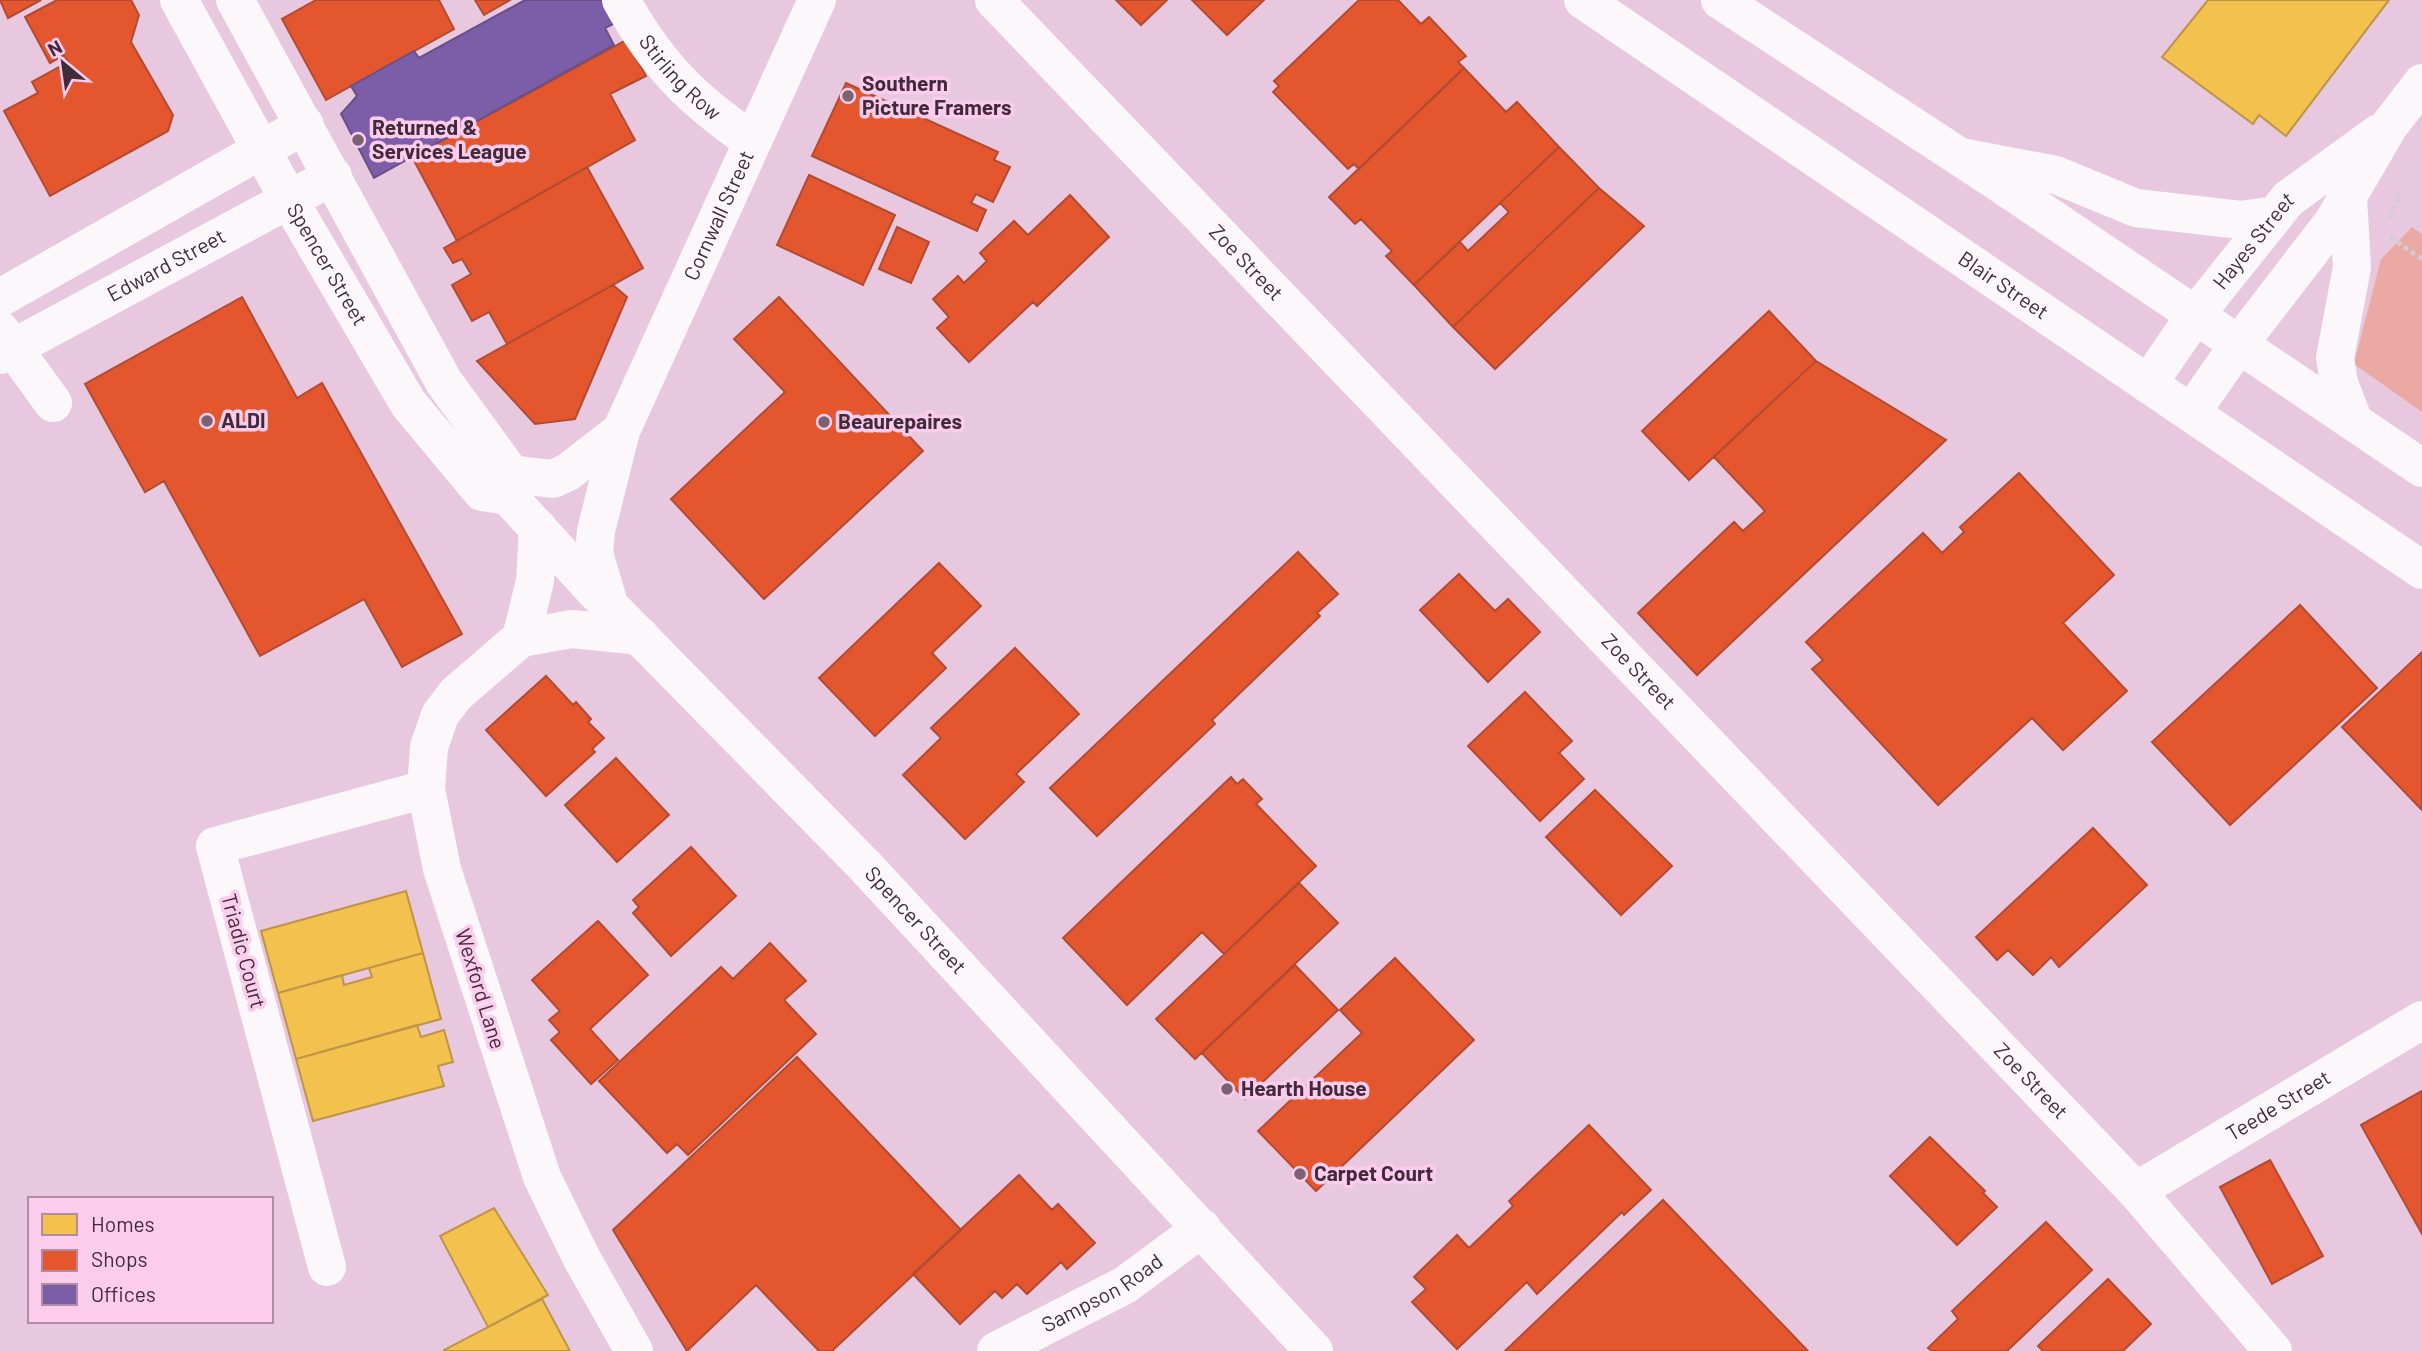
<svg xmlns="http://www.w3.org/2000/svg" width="2422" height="1351" viewBox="0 0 2422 1351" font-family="Barlow,sans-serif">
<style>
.green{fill:#eaa9a3}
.homes{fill:#f2c14e;stroke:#bd9448;stroke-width:2}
.shops{fill:#e4572e;stroke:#b34a32;stroke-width:2}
.offices{fill:#7b5ea7;stroke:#6a4f86;stroke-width:2}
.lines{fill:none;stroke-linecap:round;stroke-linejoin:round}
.path{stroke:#d5cbd2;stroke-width:4.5;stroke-dasharray:5 3.5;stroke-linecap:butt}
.minor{stroke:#fcf7fa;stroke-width:38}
.major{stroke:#fcf7fa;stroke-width:38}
.poi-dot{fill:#7b6273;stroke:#fbccec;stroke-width:2.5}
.labels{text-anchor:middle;stroke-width:7;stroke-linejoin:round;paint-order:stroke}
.street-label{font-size:21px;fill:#412b3a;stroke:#fbccec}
.poi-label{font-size:21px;font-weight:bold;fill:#412b3a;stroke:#fbccec;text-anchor:start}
</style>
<rect width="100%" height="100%" fill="#e8c8de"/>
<path class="green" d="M2412,227L2422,234V412L2354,364L2381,259Z"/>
<path class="homes" d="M2208,0H2389L2286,136L2259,115L2253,124L2162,57Z
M406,891L423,953L278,993L261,931Z
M423,953L441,1019L296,1059L278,993L342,975L344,985L372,977L369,968Z
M417,1025L421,1037L444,1030L453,1062L438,1066L444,1086L313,1121L296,1059Z
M494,1208L548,1295L488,1327L440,1236Z
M542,1299L570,1351H444V1350Z"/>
<path class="shops" d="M0,0H41L8,18Z
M57,0H131L139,15L131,42L173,115L168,131L50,196L4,111L38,93L32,82L68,62L64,55L50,63L25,17Z
M316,0H439L454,29L326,100L282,19Z
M475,0H510L484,15Z
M1116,0H1167L1141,25Z
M1192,0H1264L1227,35Z
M1359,0H1398L1421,24L1429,17L1466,56L1458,62L1464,68L1456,76L1359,169L1354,164L1348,169L1273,92L1279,86L1274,81Z
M626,40L646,76L610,94L635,140L457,241L412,157Z
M1464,68L1506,112L1517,102L1559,147L1414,285L1386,256L1392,251L1361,219L1355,224L1329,197Z
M846,83L998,152L994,160L1010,167L993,202L976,194L971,203L986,210L977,231L812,156Z
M1559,147L1599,188L1453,327L1414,285L1460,242L1468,251L1509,212L1500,203Z
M587,167L643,268L507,344L489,312L472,321L452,285L471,274L462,259L453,263L444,248Z
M809,175L895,215L863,285L777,245Z
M1599,188L1644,226L1495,369L1453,327Z
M1070,195L1109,237L1037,306L1033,302L969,362L937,328L949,317L933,299L958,276L964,283L987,261L980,253L1014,221L1028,235Z
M897,227L929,242L911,283L879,269Z
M613,285L627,297L575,419L535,424L477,361Z
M242,297L297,398L322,383L462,634L402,667L364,599L260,656L164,481L145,492L85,384Z
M779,297L923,451L764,599L671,499L785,392L734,339Z
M1769,311L1816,361L1689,480L1642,431Z
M1816,361L1946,440L1697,675L1638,613L1734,522L1743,531L1765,511L1714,457Z
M2019,473L2114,575L2063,623L2127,691L2063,750L2032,718L1938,805L1812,669L1823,660L1806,642L1923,533L1942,553L1964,532L1960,527Z
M1298,552L1338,594L1317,613L1320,616L1212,720L1215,724L1097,836L1050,788Z
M939,563L981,606L932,653L946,668L875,736L819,678Z
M1459,574L1495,611L1508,599L1540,632L1488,682L1420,610Z
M2300,605L2377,688L2230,825L2152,742Z
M1015,648L1079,714L1016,774L1024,782L965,839L903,775L941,738L931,728Z
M2422,652V810L2342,727Z
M546,676L573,705L576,702L591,719L588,722L604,738L592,749L595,752L546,796L486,730Z
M1525,692L1572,741L1559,753L1584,779L1540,821L1468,746Z
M616,758L669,815L617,862L565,805Z
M1231,777L1237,784L1243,779L1262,799L1256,804L1316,866L1224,954L1202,932L1127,1005L1063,938Z
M1595,790L1672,866L1621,915L1546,837Z
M2093,828L2147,885L2059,967L2051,957L2033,975L2008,950L1997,960L1976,937Z
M691,847L736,896L671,956L633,913L639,907L633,900Z
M1299,883L1338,923L1195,1059L1156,1019Z
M598,921L648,975L590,1029L618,1060L591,1084L551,1040L560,1032L549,1020L560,1011L532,980Z
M770,943L806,981L784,1000L816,1034L688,1155L677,1144L667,1153L599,1081L721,967L733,979Z
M1395,958L1474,1040L1316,1191L1258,1131L1362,1033L1340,1010Z
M1295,965L1338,1010L1245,1099L1202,1053Z
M797,1057L961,1230L832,1351H819L756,1285L687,1351L613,1230Z
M2422,1091V1234L2361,1125Z
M1589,1125L1651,1190L1624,1215L1622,1212L1537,1294L1527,1282L1457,1349L1412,1302L1426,1289L1414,1277L1457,1235L1469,1248L1513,1206L1509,1201Z
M1930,1137L1985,1191L1983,1193L1997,1207L1957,1245L1890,1176Z
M2270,1160L2323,1256L2272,1284L2220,1187Z
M1019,1175L1052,1210L1058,1204L1095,1243L1067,1269L1061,1262L1027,1294L1017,1284L1002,1298L995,1291L960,1324L913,1274Z
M1663,1200L1808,1351H1505Z
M2046,1222L2092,1270L2007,1351H1932L1928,1348L1958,1319L1952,1311Z
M2108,1279L2151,1324L2123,1351H2043L2038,1346Z"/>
<path class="offices" d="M525,0H608L619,21L605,28L614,45L374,178L341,114L357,96L351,86L414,51L419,58Z"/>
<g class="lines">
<path class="path" d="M2390,218L2400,191
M2390,237L2422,259"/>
<g class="minor">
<path id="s1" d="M621,0C657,65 691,99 752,141"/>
<path id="s2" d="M994,0L2136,1191L2273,1351"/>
<path d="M1961,157L2056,175L2136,208L2241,220L2275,215"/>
<path d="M2348,197L2352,267L2335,358L2339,383L2354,422"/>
<path d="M0,298L305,125"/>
<path d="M0,330L53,403"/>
<path id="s3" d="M0,355L333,176"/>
<path id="s4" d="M2148,384L2196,314L2288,199L2379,133"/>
<path d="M2191,413L2239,344L2333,222L2389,126L2422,83"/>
<path d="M511,474L553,479L568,472L621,431"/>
<path id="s5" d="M609,604L594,553L596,531L621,431L817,0"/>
<path d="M521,638L535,581L538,528"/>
<path id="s6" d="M2136,1191L2422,1020"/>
<path d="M327,1267L215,846L426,789"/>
<path d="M634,1351L581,1257L542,1177L442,869L426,789L429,747L440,715L456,694L521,638L572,629L640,636"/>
<path id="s7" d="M996,1351L1125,1285L1202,1228"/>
</g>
<g class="major">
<path id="s8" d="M179,0L289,200L408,403L482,492L508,496L594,590L865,866L1314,1351"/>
<path d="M235,0L444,382L511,474L508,496"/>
<path id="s9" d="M1583,0L2422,570"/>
<path d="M1720,0L1992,178L2422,468"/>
</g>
</g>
<g class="poi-dot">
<circle cx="848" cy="96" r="7"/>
<circle cx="358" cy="140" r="7"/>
<circle cx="207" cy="421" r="7"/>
<circle cx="824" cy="422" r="7"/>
<circle cx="1227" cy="1089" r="7"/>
<circle cx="1300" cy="1174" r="7"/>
</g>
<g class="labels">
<g class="street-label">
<text dy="7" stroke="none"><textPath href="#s1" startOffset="98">Stirling Row</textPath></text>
<text dy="7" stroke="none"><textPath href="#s5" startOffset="415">Cornwall Street</textPath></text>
<text dy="7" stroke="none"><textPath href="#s4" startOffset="178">Hayes Street</textPath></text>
<text dy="7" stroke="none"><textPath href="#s2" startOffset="364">Zoe Street</textPath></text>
<text dy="7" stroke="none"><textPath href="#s8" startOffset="303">Spencer Street</textPath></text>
<text dy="7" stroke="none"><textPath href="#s3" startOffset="189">Edward Street</textPath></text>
<text dy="7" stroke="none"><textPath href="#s9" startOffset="508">Blair Street</textPath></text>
<text dy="7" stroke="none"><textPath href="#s2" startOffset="931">Zoe Street</textPath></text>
<text dy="7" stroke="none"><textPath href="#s8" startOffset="1194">Spencer Street</textPath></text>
<text transform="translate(243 951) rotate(75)" y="7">Triadic Court</text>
<text transform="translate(480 989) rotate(73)" y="7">Wexford Lane</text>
<text dy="7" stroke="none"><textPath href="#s2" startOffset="1498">Zoe Street</textPath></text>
<text dy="7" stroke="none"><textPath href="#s6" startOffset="166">Teede Street</textPath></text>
<text dy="7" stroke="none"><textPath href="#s7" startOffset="121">Sampson Road</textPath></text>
</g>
<g class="poi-label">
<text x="862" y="91">Southern<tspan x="862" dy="24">Picture Framers</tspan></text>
<text x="372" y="135">Returned &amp;<tspan x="372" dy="24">Services League</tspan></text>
<text x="221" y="428">ALDI</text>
<text x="838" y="429">Beaurepaires</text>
<text x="1241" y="1096">Hearth House</text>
<text x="1314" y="1181">Carpet Court</text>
</g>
</g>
<rect x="28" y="1197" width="245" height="126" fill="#fbccec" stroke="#b18ca5" stroke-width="2"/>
<rect x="42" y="1214" width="35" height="21" fill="#f2c14e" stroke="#b18ca5" stroke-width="2"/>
<text x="91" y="1232" font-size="21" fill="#412b3a">Homes</text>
<rect x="42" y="1250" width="35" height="21" fill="#e4572e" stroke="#b18ca5" stroke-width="2"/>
<text x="91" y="1267" font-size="21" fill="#412b3a">Shops</text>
<rect x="42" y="1284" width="35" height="21" fill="#7b5ea7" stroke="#b18ca5" stroke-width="2"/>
<text x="91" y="1302" font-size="21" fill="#412b3a">Offices</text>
<g transform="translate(63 63) rotate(331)" stroke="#fbccec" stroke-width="5" paint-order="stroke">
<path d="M0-5L12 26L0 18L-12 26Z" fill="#412b3a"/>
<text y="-10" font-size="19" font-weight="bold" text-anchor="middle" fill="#412b3a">N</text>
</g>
</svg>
